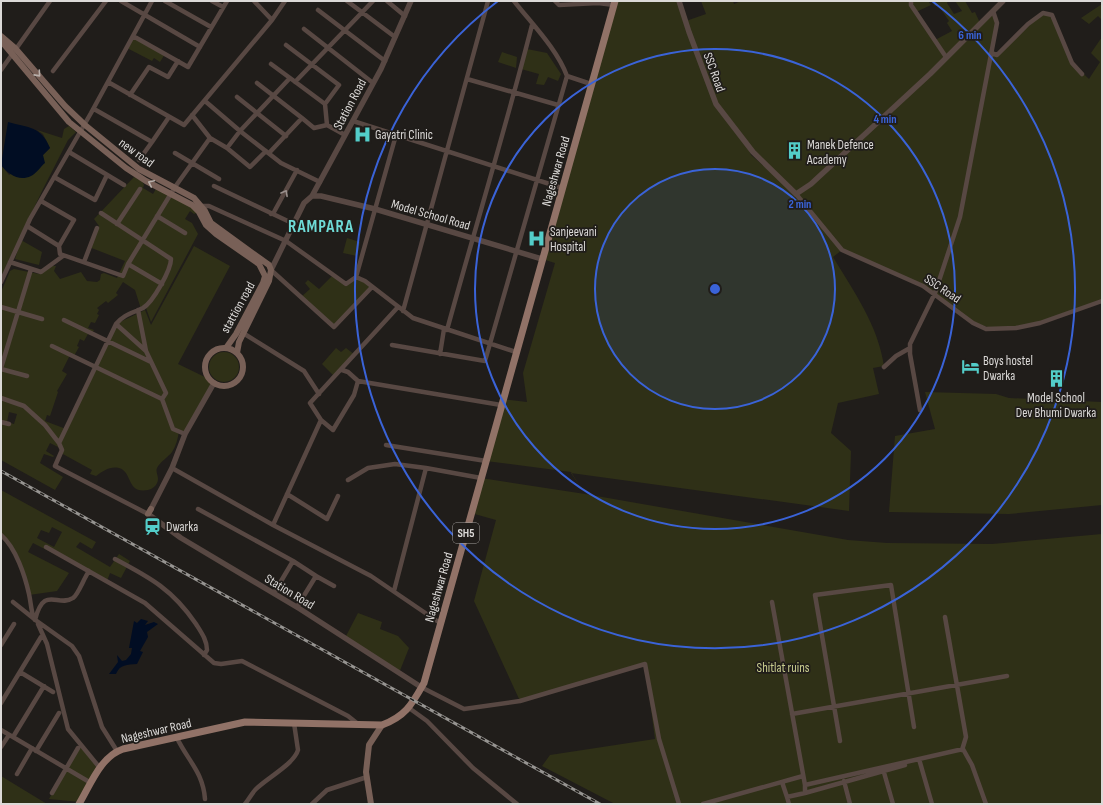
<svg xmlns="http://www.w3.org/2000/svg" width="1103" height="805" viewBox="0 0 1103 805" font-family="'Sofia Sans Condensed',sans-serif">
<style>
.green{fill:#2f3017;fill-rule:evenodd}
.water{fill:#010d23}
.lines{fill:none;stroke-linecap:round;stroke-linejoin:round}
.minor{stroke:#584843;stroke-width:4.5}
.tertiary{stroke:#584843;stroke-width:5.5}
.secondary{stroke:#786057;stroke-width:6}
.primary{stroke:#917267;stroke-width:7}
.rail-casing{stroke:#969491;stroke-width:3}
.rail{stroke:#201d1a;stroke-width:1.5;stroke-dasharray:4.5;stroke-linecap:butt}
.oneway{stroke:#b8afaa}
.oneway2{stroke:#9a908d}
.ring{fill:none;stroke:#3a63d8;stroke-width:2}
.labels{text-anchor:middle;stroke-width:3.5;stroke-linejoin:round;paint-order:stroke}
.shield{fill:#201d1a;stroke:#a3a19e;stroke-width:1}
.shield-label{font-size:12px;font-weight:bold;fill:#dbd9d7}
.street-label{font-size:13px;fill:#dbd9d7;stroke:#201d1a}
.poi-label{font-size:13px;fill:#dbd9d7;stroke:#201d1a;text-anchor:start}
.park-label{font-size:13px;fill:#c9cd8f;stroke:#201d1a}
.district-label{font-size:17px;font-weight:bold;letter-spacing:1px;fill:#6fdbd7;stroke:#201d1a}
.centre{fill:#3a63d8;stroke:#201d1a;stroke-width:2}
.ring-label{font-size:12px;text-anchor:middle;font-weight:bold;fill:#3a63d8;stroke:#201d1a;stroke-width:3.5;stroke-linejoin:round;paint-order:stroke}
</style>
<rect width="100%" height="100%" fill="#201d1a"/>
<path class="green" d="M615,1H680L686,21L706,14L701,1H733L734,4L741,1H928L931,5L916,12L935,40L952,31L947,23L949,21L938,5L935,6L933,3L934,1H948L947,3L954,14L962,11L955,1H965L972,13L975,12L980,23L993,11L997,23L991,53L997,55L1043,13L1052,15L1072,63L1089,79L1100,62L1091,53L1102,37V301L1040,323L995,329L973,323L935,293L842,250L833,257C854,292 878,325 884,366L873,368L879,394L838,403L831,433L851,451L849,511L571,473L585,494L848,540L887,543L992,544L1102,534V804H615L542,766L550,755L655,739L645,664L520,701L474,601L496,520L471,513L481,478L585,494L571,472L486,461L503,399L527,402L523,373L555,263L542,259ZM746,144L789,188L751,155Z
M1102,4V20L1098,16L1089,24L1081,18Z
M133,36L165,54L160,62L154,58L152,61L127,48Z
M527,49L547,53L561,74L558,81L548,77L544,85L536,84L539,74L521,69Z
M502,52L517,57L516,68L498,62Z
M69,126L76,132L68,140L43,189L1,277V165L9,175L43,155L50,148L43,134L37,130L62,138L64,129Z
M134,177L142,181L144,185L143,188L153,194L157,187L199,212L194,214L190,211L185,219L192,223L198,234L151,322L146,308L141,309L135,290L123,282L116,293L118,295L108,303L106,301L97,308L99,310L97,314L99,315L95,323L91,322L88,328L94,330L91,335L88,334L84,341L80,339L77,346L79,347L74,356L70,355L62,371L67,374L57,391L58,392L50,416L47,415L45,421L66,429L116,324L145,310L151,325L194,246L230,266L178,364L209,379L214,383L185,434L179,431C178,438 176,446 172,452C168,457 160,462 157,468C155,473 160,477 157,483C156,486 152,489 148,490C126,494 133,472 119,468C110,466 103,471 96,476L90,474L92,470L61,453L60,448L50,443L46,451L54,456L53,457L44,454L40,463L63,477L55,490L1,460V292L10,271L14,269L39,274L52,266H56L54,271L60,279L81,272L87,281L97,282L100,280L101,274L104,273L117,278L125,261L89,247L99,226L94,219ZM9,412L17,414L14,424L7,422Z
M347,238L360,242L357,256L343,253Z
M21,240L42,252L39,265L15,259Z
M333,275L346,284L356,277L372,287L334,327L301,297L310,289L305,283L308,280L319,289Z
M336,348L341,352L346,348L355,355L335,377L322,364Z
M209 367a15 15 0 1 1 30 0a15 15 0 1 1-30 0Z
M925,392L996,394L1009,398L1102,402V505L1009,514L889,512L895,436L935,429Z
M1,490L96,542L92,549L80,542L76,547L110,567L119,554L130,561L121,578L110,573L107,581L33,543L28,552L69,573L57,591L29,595C23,576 17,549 1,535ZM52,527L62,532L54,547L37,538L41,530L49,533Z
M358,613L382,622L380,629L398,636L409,648L399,673L345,638Z
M79,745L100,768L80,802L49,799Z
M1,776L47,804H67H1Z"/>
<path class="water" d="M8,122C29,128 41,126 50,148L43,155L45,163C41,166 36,174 31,176C19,182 8,174 1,165Z
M141,619L148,621L145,625L154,622L158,624L147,632L148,637L140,651L143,652L137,664C127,665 120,664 116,674H109L118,662L117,655L122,661L126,660L131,654L132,648H129L134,621L137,623Z"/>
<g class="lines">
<path class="minor" d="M121,1L200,47
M165,1L211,27
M212,1L223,7
M254,1L272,20
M347,1L395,37
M387,1L405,16
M555,1L559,5L598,3L614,5
M911,1V5L946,57
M318,10L385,61
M304,29L373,83
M133,36L188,67L227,1
M286,45L339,85L325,104
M991,53L997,55L1028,24L1043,13L1052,15L1072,63L1082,74
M271,64L290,78
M1,70L50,1
M53,71L106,1
M567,76L591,84
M467,79L558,105
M108,82L184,125L272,20L285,1
M295,82L373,1
M257,83L302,118
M130,95L149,67L168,77L178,61
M237,97L286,136
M205,101L240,131L290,78L325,104L327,125
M94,109L152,142L169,117
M192,115L210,138
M353,121L562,188
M227,148L250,167L266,151
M69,152L124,185
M175,153L219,179
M269,153L302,118L314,128L327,125L345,135
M139,160L152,142
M54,177L95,200L107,175
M214,186L294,224
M796,194L842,250L923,286L973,323L986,329L1016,328L1040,323L1102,301
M199,206H209L286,241L346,284L356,277L365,281L413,318L516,352
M101,213L171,259C171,270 153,302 143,308C133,313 124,314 116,324
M271,214L274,212L297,170
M157,216L185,233
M117,224L140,189
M27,226L59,246L74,220L41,201
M59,246L60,254L123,276L128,264
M10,262L41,272L63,256
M84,262L97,228
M271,270L334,327L372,287
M356,277L396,135
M1,282L30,219L91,113L152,1
M162,284L128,264L175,187L210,138L227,148L240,131L281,163L320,182
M1,307L42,319
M138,310L146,351
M403,311L488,1
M64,320L151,362
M447,330C475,228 506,127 532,25
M243,333L304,371L319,394
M392,345L485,361L567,76C557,49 532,24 514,1
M52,346L162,399L173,429L185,434
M440,354L444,329
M884,367L896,356L910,348
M1,368L31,269
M1,369L27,376
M342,370L348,372L358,381L354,395L333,430L321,420L310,403L398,307
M358,381L501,405
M1,398L24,406L45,425L59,443
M920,410L910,354V344L935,293L960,217L997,23L993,11
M1,422L9,424
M386,445L486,461
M172,468L273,525L321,420
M348,480L368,468L395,464L426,468
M287,494L327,519L338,496
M198,509L293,561
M148,514L55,466L62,450L59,443L116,324L146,351L166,393L162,399
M273,525L371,576L440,623
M1,535C16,548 25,576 29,594C31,603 31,611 34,619L72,646L79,656L102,727L117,751
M46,547L145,603L214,663L221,664L242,661L348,716L358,724
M115,559C151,578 173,590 196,624C201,632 207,640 207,650L204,655
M316,576L334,586
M394,591L426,468L481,478
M274,593L293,561L316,576L297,607
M13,602L33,618
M772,602L805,785L963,749L972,765L986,804
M945,617L966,737L962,750
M35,620C44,584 58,608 73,598C78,595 84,578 89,571
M38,624L47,644L68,729L100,768
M1,645L14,624
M20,672L53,692
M421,687L464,709L520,701L645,664L659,739L679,804
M1,703L41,637
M409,708L427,721L473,768L517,804
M792,714L1007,676
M1,730L91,783
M13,737L44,686
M177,738C188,761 203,772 205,799
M840,741L815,595L891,585L914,727
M1,747L9,735
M36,751L59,713
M919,759L932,804
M883,769L893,804
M17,774L32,748
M844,781L850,804
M782,782L787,797L805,793V785
M52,793L78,748
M805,793L905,765
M787,797L789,804
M245,804C249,799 252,793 256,789C267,778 294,764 298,750L294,723
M312,804L327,790L367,777
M703,804L803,776"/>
<path class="tertiary" d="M679,1L689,32L716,104L753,152L796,194L811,184L930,74L1003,1
M312,196H321L375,209L542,259
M271,270L304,203L312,196L381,69L411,1
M151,509L172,468L185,434L214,383
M148,514L181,538L300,609L421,687"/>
<path class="secondary" d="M1,36L15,48L65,106L85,125L139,169L194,198L205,211L211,223L269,265L271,270L269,281L239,342L237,353
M2,42L69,122L126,168L146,181L192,205L199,212L206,225L216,234L259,264L265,276L263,283L236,334L226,348
M205 367a19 19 0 1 1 38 0a19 19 0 1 1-38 0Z
M148,514L151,509
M371,804L366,772L369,745L382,725"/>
<path class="primary" d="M79,804C91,784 100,757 123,749L245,722L382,725C406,716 412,704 424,683L615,1"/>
<defs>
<path id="rail" d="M1,471L600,804"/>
</defs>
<use href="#rail" class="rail-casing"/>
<use href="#rail" class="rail"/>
</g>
<defs><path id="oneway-chevron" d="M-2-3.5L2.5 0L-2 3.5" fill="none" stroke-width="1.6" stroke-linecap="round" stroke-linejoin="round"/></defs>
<g class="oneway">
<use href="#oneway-chevron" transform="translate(38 74) rotate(48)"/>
<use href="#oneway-chevron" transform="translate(151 183) rotate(-155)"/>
</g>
<use class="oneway2" href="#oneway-chevron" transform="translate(285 193) rotate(-61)"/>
<circle cx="715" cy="289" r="120" fill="#3a63d8" fill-opacity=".12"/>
<g class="ring">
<circle cx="715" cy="289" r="120"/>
<circle cx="715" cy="289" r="240"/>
<path d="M932 1A360 360 0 1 1 498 1"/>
</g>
<defs>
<symbol id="hospital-bare" viewBox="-9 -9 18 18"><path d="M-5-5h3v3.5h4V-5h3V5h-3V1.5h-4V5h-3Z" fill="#53cdc9" stroke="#201d1a" stroke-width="2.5" paint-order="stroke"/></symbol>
<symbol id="building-bare" viewBox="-9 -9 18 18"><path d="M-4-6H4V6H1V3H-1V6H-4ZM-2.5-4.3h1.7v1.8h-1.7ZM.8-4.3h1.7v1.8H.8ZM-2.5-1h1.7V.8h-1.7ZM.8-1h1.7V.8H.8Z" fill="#53cdc9" stroke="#201d1a" stroke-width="2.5" paint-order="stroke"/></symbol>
<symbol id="hotel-bare" viewBox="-9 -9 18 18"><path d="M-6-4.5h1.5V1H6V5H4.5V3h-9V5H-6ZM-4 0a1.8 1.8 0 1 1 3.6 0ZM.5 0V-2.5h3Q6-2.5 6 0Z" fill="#53cdc9" stroke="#201d1a" stroke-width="2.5" paint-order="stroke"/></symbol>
<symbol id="station-bare" viewBox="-9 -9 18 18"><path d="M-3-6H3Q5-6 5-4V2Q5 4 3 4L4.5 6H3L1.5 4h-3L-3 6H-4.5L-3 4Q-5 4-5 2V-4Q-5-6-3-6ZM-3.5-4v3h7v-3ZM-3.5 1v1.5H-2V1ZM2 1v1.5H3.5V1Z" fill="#53cdc9" stroke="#201d1a" stroke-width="2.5" paint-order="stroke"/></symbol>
</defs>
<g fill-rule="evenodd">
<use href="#hospital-bare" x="350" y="122" width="25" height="25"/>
<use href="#building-bare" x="782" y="138" width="25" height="25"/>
<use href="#hospital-bare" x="524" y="226" width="25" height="25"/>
<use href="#hotel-bare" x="958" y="354" width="25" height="25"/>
<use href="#building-bare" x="1044" y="366" width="25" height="25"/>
<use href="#station-bare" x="140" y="514" width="25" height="25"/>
</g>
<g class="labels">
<rect class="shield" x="453" y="523" width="26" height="20" rx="3"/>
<g class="shield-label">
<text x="466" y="537">SH5</text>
</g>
<g class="street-label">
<text transform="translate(715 72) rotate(70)" y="5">SSC Road</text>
<text transform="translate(349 104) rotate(-62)" y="5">Station Road</text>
<text transform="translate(137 152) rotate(36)" y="5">new road</text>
<text transform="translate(555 171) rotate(-74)" y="5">Nageshwar Road</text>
<text transform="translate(431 214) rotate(16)" y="5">Model School Road</text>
<text transform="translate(943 288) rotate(34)" y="5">SSC Road</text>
<text transform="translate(237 307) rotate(-61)" y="5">stattion road</text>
<text transform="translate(438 587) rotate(-74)" y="5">Nageshwar Road</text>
<text transform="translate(290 591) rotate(31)" y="5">Station Road</text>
<text transform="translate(156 730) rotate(-13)" y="5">Nageshwar Road</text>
</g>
<g class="poi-label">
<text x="375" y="139">Gayatri Clinic</text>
<text x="807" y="149">Manek Defence<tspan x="807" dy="15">Academy</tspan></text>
<text x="550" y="236">Sanjeevani<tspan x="550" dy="15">Hospital</tspan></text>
<text x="983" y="365">Boys hostel<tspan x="983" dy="15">Dwarka</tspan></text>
<text x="1056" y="402" text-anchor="middle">Model School<tspan x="1056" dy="15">Dev Bhumi Dwarka</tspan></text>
<text x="166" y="531">Dwarka</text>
</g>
<g class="park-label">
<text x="783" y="672">Shitlat ruins</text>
</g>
<g class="district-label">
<text x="321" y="232">RAMPARA</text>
</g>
</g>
<circle cx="715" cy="289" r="6" class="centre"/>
<g class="ring-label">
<text x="970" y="39">6 min</text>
<text x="885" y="123">4 min</text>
<text x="800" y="208">2 min</text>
</g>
<rect width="1103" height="805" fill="none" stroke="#dbd9d7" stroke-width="4"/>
</svg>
